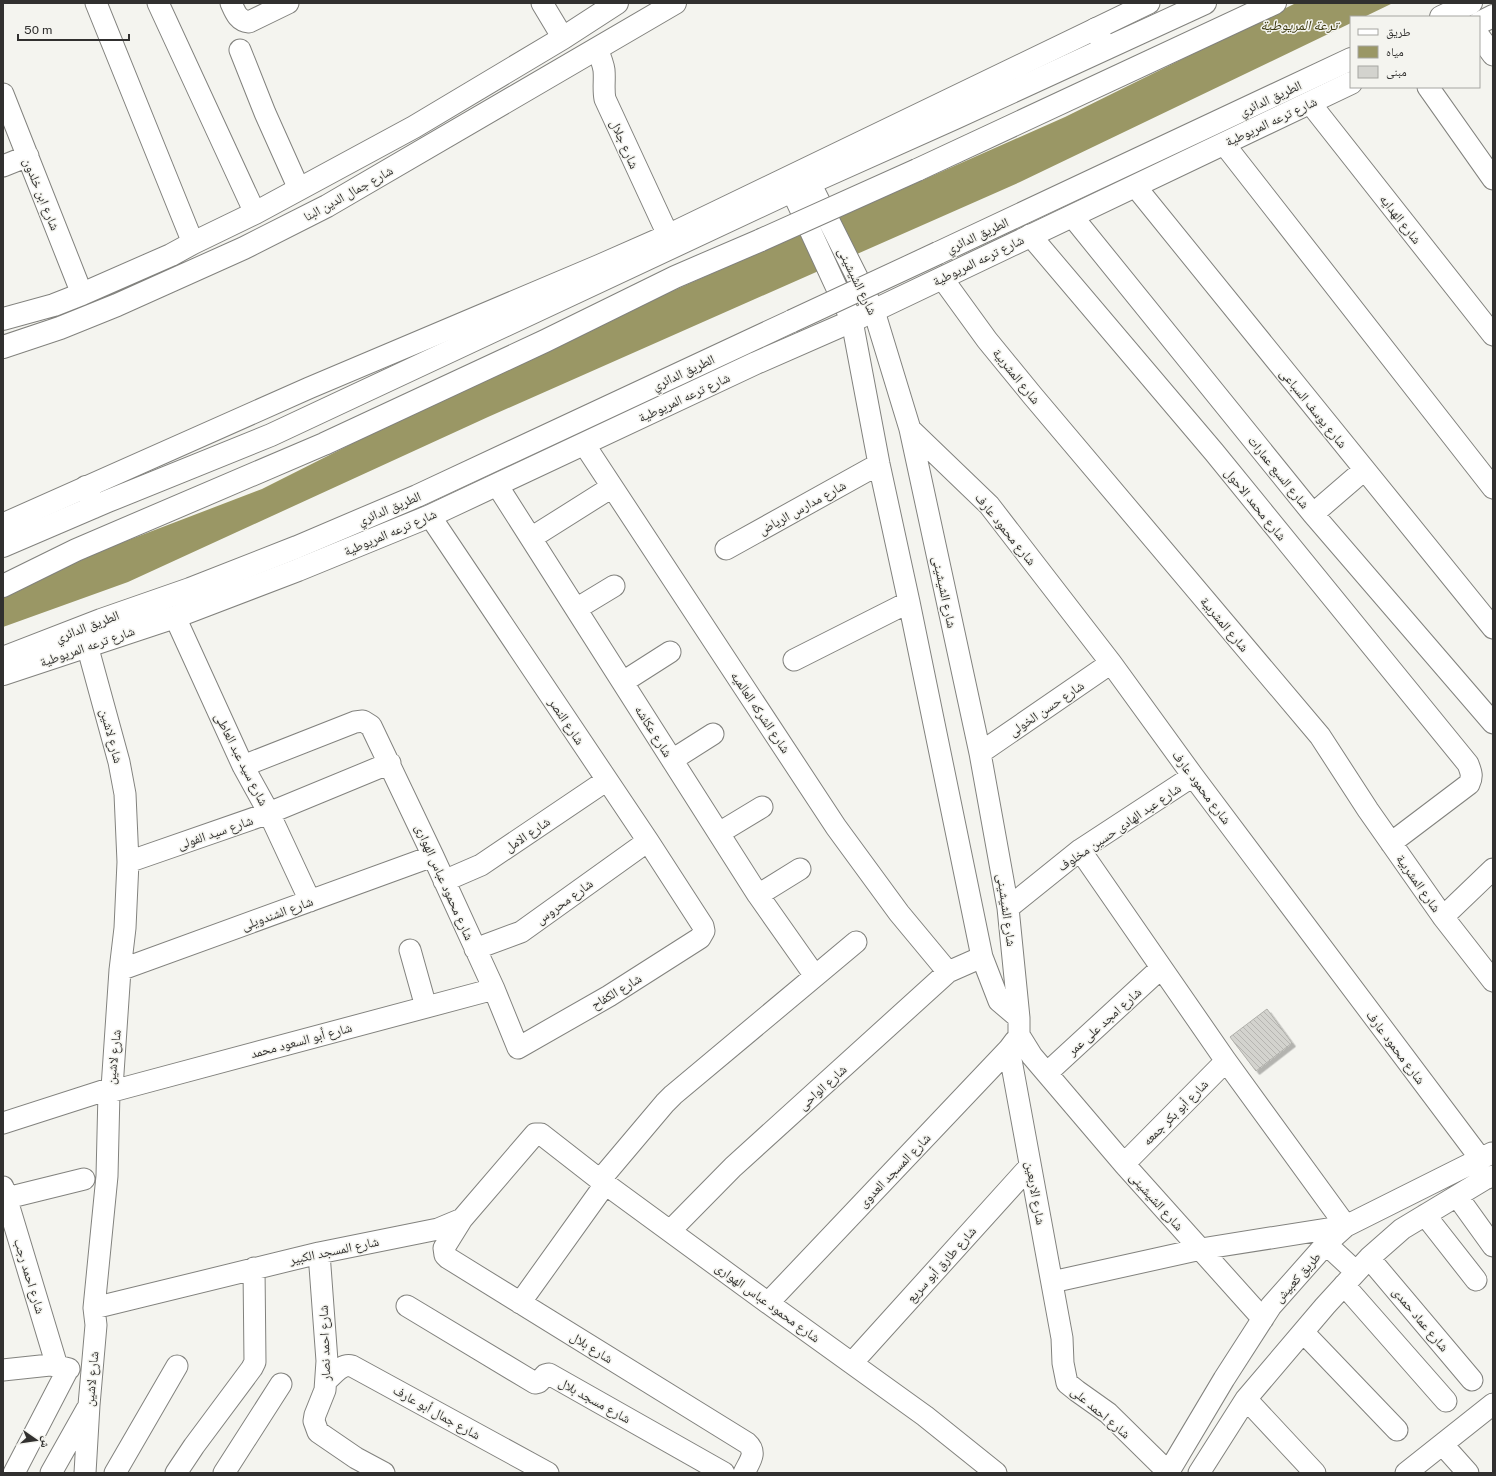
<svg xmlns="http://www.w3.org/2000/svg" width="1496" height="1476" viewBox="0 0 1496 1476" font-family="'Public Sans','Noto Naskh Arabic',sans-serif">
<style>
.water{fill:#9a9765}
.building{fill:url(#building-back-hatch);stroke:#b0b0ab;filter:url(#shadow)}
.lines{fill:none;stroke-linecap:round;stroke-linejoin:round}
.minor-casing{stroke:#82827e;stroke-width:23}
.major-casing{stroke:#82827e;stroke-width:24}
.highway-casing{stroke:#82827e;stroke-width:24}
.minor{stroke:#fff;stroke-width:21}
.major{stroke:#fff;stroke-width:22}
.highway{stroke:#fff;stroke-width:22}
.highway-bridge-casing{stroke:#82827e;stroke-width:24;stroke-linecap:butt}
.highway-bridge{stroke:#fff;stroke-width:22}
.labels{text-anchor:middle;stroke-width:3;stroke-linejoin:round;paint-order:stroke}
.street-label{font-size:13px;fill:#31302f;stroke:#f4f4ef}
.water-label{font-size:14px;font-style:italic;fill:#39360c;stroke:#f4f4ef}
</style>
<defs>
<pattern id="building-back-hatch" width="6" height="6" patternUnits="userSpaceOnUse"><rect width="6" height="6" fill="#d3d3ce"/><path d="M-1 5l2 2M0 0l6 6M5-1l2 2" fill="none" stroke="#b6b5b1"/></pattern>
<filter id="shadow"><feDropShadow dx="3.5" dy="3.5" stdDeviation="0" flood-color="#0004"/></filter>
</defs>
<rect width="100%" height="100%" fill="#f4f4ef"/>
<path class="water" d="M1296,3H1393L1364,17H1351V23L1020,182L488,417L128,582L3,627V588L262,489L399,420L652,300L1065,117Z"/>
<path class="building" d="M1267,1009L1292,1043L1256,1071L1230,1037Z"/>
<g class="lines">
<defs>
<path id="minor" d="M96,3L193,243
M158,3L255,213
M231,3C235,12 238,21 249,22L288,3
M542,3L563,38
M1479,36L1493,55
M597,49C600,56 603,63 604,70C605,80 603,89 605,99L668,235
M240,50L265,113L299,189
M1428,87L1493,179
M3,94L82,294
M1310,103L1493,335
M1224,144L1493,488
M3,166L28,156
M810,183L874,311L910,429L980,753L1008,908L1019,1018V1035L1032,1056L1124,1164L1263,1319
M1135,186L1493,628
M792,191L852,321L879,464L909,602L982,957L999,1001L1019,1018
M1072,216L1313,514L1493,723
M1030,235L1214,452L1468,764C1471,772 1473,776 1469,784L1391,843
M942,278L987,340L1032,395L1320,736L1368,810L1443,917L1493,981
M910,429L989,505L1111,663L1193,776L1480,1158
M584,444L836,827L899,913L948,972
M497,485L758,895L815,976
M1313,514L1364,470
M3,524L309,388L600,265L668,235L1149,3
M531,538L612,487
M726,549L879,464
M576,609L614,586
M175,617L243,766L269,813L310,901
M794,660L909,602
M623,682L670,652
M980,753L1111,663
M672,760L713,734
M243,766L355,722L363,721L371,726L433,856L494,989L518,1048L609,996L700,938L704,931L703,926L648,841L430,516
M719,833L762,807
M128,862L269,813L390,763
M444,881L481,865L607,780
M758,895L800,869
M1008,908L1080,850L1193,776
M1443,917L1493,869
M475,949L521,932L648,841
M410,950L426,1007
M120,970L433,856
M1009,1049L1062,1338L1063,1363L1067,1383L1077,1391L1108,1413L1168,1472
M1047,1073L1161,968
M109,1092L494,989
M3,1123L112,1088
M1124,1164L1226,1061
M600,1180L665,1103L673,1095L856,942
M3,1187L57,1366
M1457,1196L1493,1246
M7,1198L84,1179
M1425,1215L1476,1280
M462,1219L444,1248L445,1255L448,1258L747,1443C758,1453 749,1462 744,1473
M670,1231L733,1167L948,972L982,957
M1326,1244L1356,1272
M319,1253L327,1361L325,1390L315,1415L314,1421L318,1432L356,1458L384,1473
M1369,1258L1472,1380
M1052,1282L1201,1249L1346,1226L1226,1061L1080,850
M1344,1285L1446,1401
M520,1303L606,1183
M768,1303L1009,1049L1015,1041
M407,1306L535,1383L539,1382L545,1375L549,1374L724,1473
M94,1308L319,1253L438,1229L462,1219L535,1134H541L600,1180L768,1303L925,1416L996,1473
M1303,1332L1397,1430
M852,1363L1030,1166
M3,1370L50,1365L57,1366L69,1369
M327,1380C334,1374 342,1363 352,1366L548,1473
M1246,1399L1315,1473
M1443,1445L1468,1473
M14,1473L68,1369
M51,1473L87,1409
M85,1473L89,1405L96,1325L94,1308L107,1176L109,1092L112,1088L120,970L125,928L128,862L125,794L119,762L87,645
M115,1473L177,1366
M176,1473L194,1446L252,1368L255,1362L254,1268
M224,1473L281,1384
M1168,1473L1224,1379L1271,1306L1326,1244L1346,1226L1492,1153
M1199,1473L1246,1399L1325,1306L1369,1258L1402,1229L1485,1179L1493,1176
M1406,1473L1493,1404"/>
<path id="major" d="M1479,23L1493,16
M1096,29L1105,48
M3,319L54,305L82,294L171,255L193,243L255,213L414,127L563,38L617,3
M3,347L60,328L117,305L244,248L327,206L675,3
M86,487L94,507
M3,546L108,501L271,435L792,191L955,118L1205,3
M3,674L175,617L298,570L430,516L756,363L852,321L1351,83"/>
<path id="highway" d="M1441,17L1471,3
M917,170L1275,3
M938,253L1351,59
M3,586L76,550L324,444L545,341L675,277L761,240
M3,658L101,620L190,589L297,547L417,496L792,321"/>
</defs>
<use href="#minor" class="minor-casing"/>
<use href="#major" class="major-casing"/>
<use href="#highway" class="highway-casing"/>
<use href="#minor" class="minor"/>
<use href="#major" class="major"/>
<use href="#highway" class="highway"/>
<defs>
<path id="highway-bridge" d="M761,240L917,170
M792,321L938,253"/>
</defs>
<use href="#highway-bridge" class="highway-bridge-casing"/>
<use href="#highway-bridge" class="highway-bridge"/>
</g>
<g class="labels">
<g class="street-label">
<text transform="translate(1270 98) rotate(-25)" y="5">الطريق الدائري</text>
<text transform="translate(1271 121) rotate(-25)" y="5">شارع ترعه المريوطية</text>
<text transform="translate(625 144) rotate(66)" y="5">شارع جلال</text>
<text transform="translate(348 193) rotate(-29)" y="5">شارع جمال الدين البنا</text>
<text transform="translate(42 194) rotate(68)" y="5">شارع ابن خلدون</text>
<text transform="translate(1401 219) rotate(52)" y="5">شارع الهدايه</text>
<text transform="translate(977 235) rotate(-25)" y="5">الطريق الدائري</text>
<text transform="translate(978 260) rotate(-26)" y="5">شارع ترعه المريوطية</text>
<text transform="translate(858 281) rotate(64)" y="5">شارع الشيشينى</text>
<text transform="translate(683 372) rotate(-25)" y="5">الطريق الدائري</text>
<text transform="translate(1017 376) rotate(51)" y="5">شارع المشربية</text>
<text transform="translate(684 397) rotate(-25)" y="5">شارع ترعه المريوطية</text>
<text transform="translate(1314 408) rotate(51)" y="5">شارع يوسف السباعى</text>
<text transform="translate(1279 472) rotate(51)" y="5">شارع السبع عمارات</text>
<text transform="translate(1256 504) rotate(51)" y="5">شارع محمد الاحول</text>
<text transform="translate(802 507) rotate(-29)" y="5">شارع مدارس الرياض</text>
<text transform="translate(389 508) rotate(-23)" y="5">الطريق الدائري</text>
<text transform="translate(1006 529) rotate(51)" y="5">شارع محمود عارف</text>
<text transform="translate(390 532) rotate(-23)" y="5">شارع ترعه المريوطية</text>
<text transform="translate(945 592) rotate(78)" y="5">شارع الشيشينى</text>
<text transform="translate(1225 624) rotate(50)" y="5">شارع المشربية</text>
<text transform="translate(87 626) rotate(-21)" y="5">الطريق الدائري</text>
<text transform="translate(87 646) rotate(-19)" y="5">شارع ترعه المريوطية</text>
<text transform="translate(1046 708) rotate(-34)" y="5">شارع حسن الخولى</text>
<text transform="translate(761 712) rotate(56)" y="5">شارع الشركه العالميه</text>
<text transform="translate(567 721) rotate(56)" y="5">شارع النصر</text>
<text transform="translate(654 731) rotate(58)" y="5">شارع عكاشه</text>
<text transform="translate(112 736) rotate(75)" y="5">شارع لاشين</text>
<text transform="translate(242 759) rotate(63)" y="5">شارع سيد عبد العاطى</text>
<text transform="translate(1202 787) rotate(53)" y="5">شارع محمود عارف</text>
<text transform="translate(1119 827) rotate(-34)" y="5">شارع عبد الهادى حسين مخلوف</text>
<text transform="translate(215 832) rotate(-19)" y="5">شارع سيد الفولى</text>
<text transform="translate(527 834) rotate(-34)" y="5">شارع الامل</text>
<text transform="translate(445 882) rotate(66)" y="5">شارع محمود عباس الهوارى</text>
<text transform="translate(1419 883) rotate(55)" y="5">شارع المشربية</text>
<text transform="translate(564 901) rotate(-36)" y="5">شارع محروس</text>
<text transform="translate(1007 910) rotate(82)" y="5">شارع الشيشينى</text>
<text transform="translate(277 913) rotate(-20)" y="5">شارع الشندويلى</text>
<text transform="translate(616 991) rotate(-31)" y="5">شارع الكفاح</text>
<text transform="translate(1104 1021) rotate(-42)" y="5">شارع امجد على عمر</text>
<text transform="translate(301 1040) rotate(-15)" y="5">شارع أبو السعود محمد</text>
<text transform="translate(1396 1047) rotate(53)" y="5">شارع محمود عارف</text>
<text transform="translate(113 1057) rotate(-84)" y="5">شارع لاشين</text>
<text transform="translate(822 1087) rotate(-42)" y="5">شارع الواحى</text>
<text transform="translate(1175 1112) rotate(-45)" y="5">شارع أبو بكر جمعه</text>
<text transform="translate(894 1170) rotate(-46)" y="5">شارع المسجد العدوى</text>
<text transform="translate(1036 1193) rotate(80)" y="5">شارع الاربعين</text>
<text transform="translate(1157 1201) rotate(48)" y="5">شارع الشيشينى</text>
<text transform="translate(334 1250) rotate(-12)" y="5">شارع المسجد الكبير</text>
<text transform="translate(941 1264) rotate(-48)" y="5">شارع طارق أبو سريع</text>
<text transform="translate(30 1276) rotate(73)" y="5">شارع احمد رجب</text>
<text transform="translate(1297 1277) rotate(-48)" y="5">طريق كعبيش</text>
<text transform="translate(768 1302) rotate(36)" y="5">شارع محمود عباس الهوارى</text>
<text transform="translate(1421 1319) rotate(50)" y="5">شارع عماد حمدى</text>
<text transform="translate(324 1343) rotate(-92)" y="5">شارع احمد نصار</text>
<text transform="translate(592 1347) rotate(32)" y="5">شارع بلال</text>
<text transform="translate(91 1379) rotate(-85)" y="5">شارع لاشين</text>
<text transform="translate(595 1400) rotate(29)" y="5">شارع مسجد بلال</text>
<text transform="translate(437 1412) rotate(29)" y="5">شارع جمال أبو عارف</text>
<text transform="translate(1101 1412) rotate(40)" y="5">شارع احمد على</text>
</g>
<g class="water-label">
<text x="1299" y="30">ترعة المريوطية</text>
</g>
</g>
<rect width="1496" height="1476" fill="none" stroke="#31302f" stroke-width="8"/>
<rect x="1350" y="16" width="130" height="72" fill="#f4f4ef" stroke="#a6a6a2"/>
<rect x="1358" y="29" width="20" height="6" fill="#ffffff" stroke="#a6a6a2"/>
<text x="1386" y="36" font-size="12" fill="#31302f">طريق</text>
<rect x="1358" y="46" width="20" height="12" fill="#9a9765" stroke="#a6a6a2"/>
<text x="1386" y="56" font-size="12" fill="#31302f">مياه</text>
<rect x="1358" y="66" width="20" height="12" fill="#d3d3ce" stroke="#a6a6a2"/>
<text x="1386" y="76" font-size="12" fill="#31302f">مبنى</text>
<g transform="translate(36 1440) rotate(103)" stroke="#f4f4ef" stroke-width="3" paint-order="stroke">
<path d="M0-3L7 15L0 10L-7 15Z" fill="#31302f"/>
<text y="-6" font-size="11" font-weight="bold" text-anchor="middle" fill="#31302f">ش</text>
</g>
<path d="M18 34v6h111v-6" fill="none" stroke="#31302f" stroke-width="2"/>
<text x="24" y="34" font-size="12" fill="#31302f" stroke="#f4f4ef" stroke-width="3" paint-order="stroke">50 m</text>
</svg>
